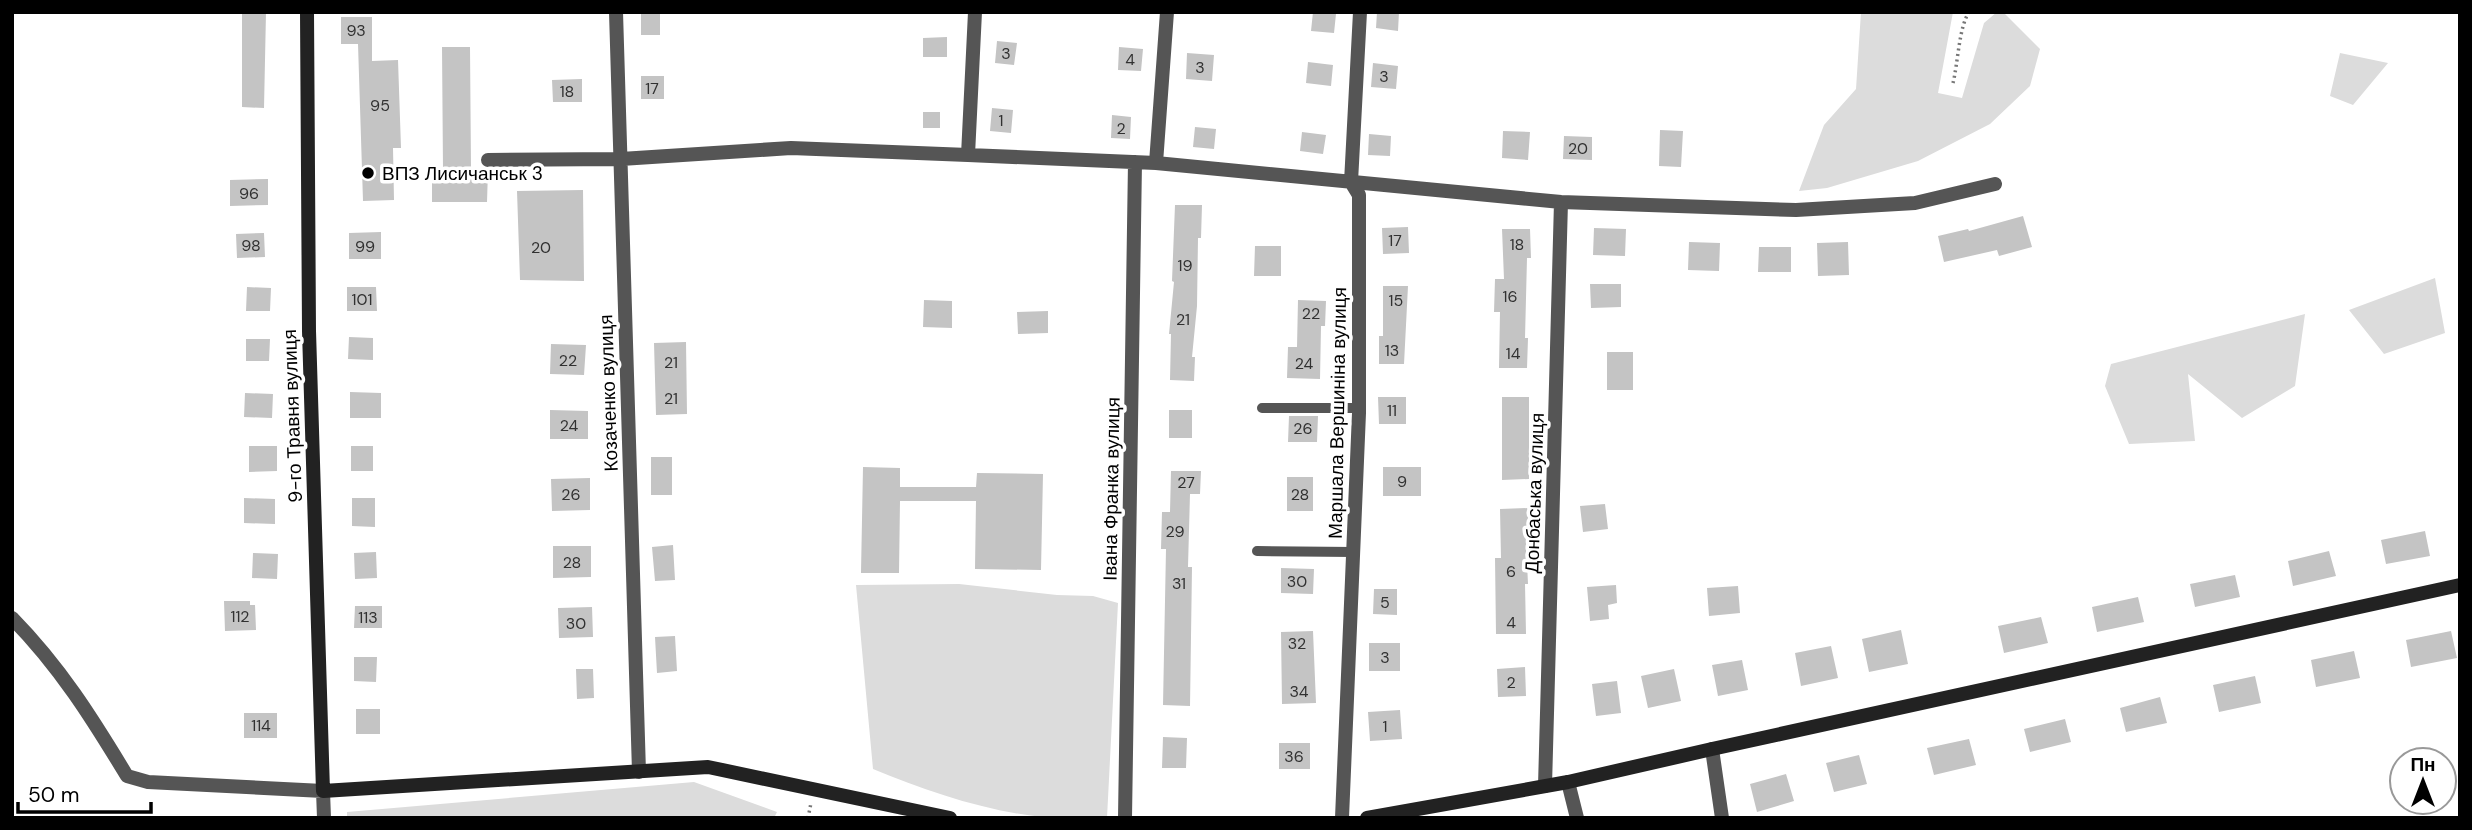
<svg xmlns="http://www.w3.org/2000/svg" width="2472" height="830" viewBox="0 0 2472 830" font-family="'DM Sans',sans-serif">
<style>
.green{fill:#dcdcdc}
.building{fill:#c4c4c4}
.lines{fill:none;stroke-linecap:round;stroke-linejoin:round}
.path{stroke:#777;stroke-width:3.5;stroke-dasharray:2 3.5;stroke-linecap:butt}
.lane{stroke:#555;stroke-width:10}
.street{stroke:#555;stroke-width:14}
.secondary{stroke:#222;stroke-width:14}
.poi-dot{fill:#000;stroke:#fff;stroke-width:2.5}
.labels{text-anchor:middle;stroke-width:7;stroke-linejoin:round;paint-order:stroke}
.number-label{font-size:16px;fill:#313131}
.poi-label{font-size:19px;fill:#000;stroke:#fff;text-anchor:start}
.street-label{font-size:19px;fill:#000;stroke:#fff}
</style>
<rect width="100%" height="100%" fill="#fff"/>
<path class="green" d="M1861,12H1953L1938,93L1962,98L1984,23L1997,12H2003L2040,49L2030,86L1990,124L1918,161L1827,188L1799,191L1824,125L1856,89Z
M2340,53L2388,63L2353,105L2330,96Z
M2435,278L2445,333L2384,354L2349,310Z
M2305,314L2295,386L2242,418L2188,374L2195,441L2129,444L2105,386L2111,364Z
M959,584L1057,595L1093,596L1118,603L1107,818C1086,818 1063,819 1042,817C985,811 926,791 873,769L856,585Z
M694,782L777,812L774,818H347V812Z"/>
<path class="building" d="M242,12H266L264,108L242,107Z
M1313,12L1336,14L1334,33L1311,31Z
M1377,12H1399L1398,31L1376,28Z
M641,13H660V35H641Z
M341,17H372V61L398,60L401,148H393L394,200L363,201L358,44H341Z
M947,37V57H923V38Z
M997,41L1017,43L1014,65L995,63Z
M442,47H470L471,170H488L487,202H432V170H443Z
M1119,47L1143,49L1141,71L1118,70Z
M1187,53L1214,55L1212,81L1186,79Z
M1308,62L1333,65L1331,86L1306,83Z
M1373,63L1398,66L1396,89L1371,87Z
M641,76H664V99H641Z
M582,79V102H553L552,80Z
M992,108L1013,110L1011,133L990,131Z
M923,112H940V128H923Z
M1112,115L1131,117L1130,139L1111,138Z
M1195,127L1216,129L1214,149L1193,147Z
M1660,130L1683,131L1681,167L1659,166Z
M1503,131L1530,132L1528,160L1502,158Z
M1302,132L1326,135L1323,154L1300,151Z
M1369,134L1391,136L1390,156L1368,155Z
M1564,136L1592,137V160L1563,159Z
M268,179V205L230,206V180Z
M583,190L584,281L520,280L517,191Z
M1175,205H1202L1201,238H1198L1197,306L1192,357H1195L1194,381L1170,380L1171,334H1169L1174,282L1172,281Z
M2023,216L2032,247L1999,256L1997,250L1944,262L1938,236L1968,229L1969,231Z
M1408,227L1409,253L1383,254L1382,228Z
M1594,228L1626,229L1625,256L1593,255Z
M1502,229H1530L1531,258H1527L1525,338H1528L1527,368H1499L1500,312H1494L1495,279H1504Z
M381,232V259H349V233Z
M264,233L265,257L237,258L236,234Z
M1689,242L1720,243L1719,271L1688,270Z
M1848,242L1849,275L1818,276L1817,243Z
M1255,246H1281V276H1254Z
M1759,247H1791V272H1758Z
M1590,284H1621V307L1591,308Z
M1383,286H1408L1404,364H1379V336H1383Z
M247,287L271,288L270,311H246Z
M347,287H376L377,311H347Z
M924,300L952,301V328L923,327Z
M1298,300L1326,301L1325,326H1321L1320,379L1287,378L1288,347H1297Z
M1048,311V333L1018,334L1017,312Z
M349,337L373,338V360L348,359Z
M246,339H270L269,361H246Z
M686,342L687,414L656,415L654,343Z
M551,344L586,345L584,375L550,374Z
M1607,352H1633V390H1607Z
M350,392L381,393V418H350Z
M245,393L273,394L272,418L244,417Z
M1378,397H1406V424H1379Z
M1502,397H1529V479L1502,480Z
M550,410L588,411V439H550Z
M1169,410H1192V438H1169Z
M1289,416H1318L1317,442H1288Z
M249,446H277V471L249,472Z
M351,446H373V471H351Z
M651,457H672V495H651Z
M863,467L900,468V487H976L977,473L1043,474L1041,570L975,569L976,501H900L899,573H861Z
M1383,467H1421V496H1383Z
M1171,471H1201L1200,494H1190L1188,567H1192L1190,706L1163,705L1166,549H1161L1162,512H1170Z
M1287,477H1313V511H1287Z
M590,478V510L552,511L551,479Z
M244,498L275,499V524L244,523Z
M352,498H375V527L352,526Z
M1605,504L1608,529L1583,532L1580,506Z
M1528,508V541H1526L1528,584H1525L1526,634H1496L1495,558H1501L1500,509Z
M2425,531L2430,556L2386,564L2381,540Z
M673,545L675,580L655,581L652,547Z
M553,546H591V577L553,578Z
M2329,551L2336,576L2293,586L2288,561Z
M376,552L377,578L355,579L354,553Z
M253,553L278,554L277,579L252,578Z
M1281,568L1314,569L1313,594L1281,593Z
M2235,575L2240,597L2195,607L2190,584Z
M1616,585L1617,603L1608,605L1609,619L1590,621L1587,587Z
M1738,586L1740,613L1709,616L1707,588Z
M1374,589H1397V615L1373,614Z
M2138,597L2144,622L2097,632L2092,607Z
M224,601H250V605H255L256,630L225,631Z
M355,606H382V628H354Z
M592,607L593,637L559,638L558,608Z
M2041,617L2048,643L2004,653L1998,626Z
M1901,630L1908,664L1869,672L1862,639Z
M1313,631L1316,703L1282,704L1281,632Z
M2451,631L2457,658L2411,667L2406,640Z
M675,636L677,671L657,673L655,637Z
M1369,643H1400V671H1369Z
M1831,646L1838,678L1801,686L1795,653Z
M2354,651L2360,678L2316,687L2311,660Z
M354,657H377L376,682L354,681Z
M1742,660L1748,690L1718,696L1712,665Z
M1525,667L1526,696L1498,697L1497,669Z
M576,669H593L594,698L577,699Z
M1674,669L1681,701L1648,708L1641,676Z
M2255,676L2261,703L2219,712L2213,685Z
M1617,681L1621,713L1596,716L1592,684Z
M2160,697L2167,723L2126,732L2120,708Z
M356,709H380V734H356Z
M1400,710L1402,739L1370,741L1368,712Z
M244,713H277V738H244Z
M2065,719L2071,742L2030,752L2024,729Z
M1163,737L1187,738L1186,768H1162Z
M1969,739L1976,765L1934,775L1927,748Z
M1279,743H1310V769H1279Z
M1859,755L1867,784L1834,792L1826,763Z
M1786,774L1794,801L1757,812L1750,784Z"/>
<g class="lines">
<path class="path" d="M1953,83C1958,63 1959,27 1969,12
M808,818L811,803"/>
<path class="lane" d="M1262,408H1359
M1257,551L1354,552"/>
<path class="street" d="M616,12L639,772
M968,155L975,12
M488,160L621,159L791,148L968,155L1156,163L1561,202L1796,210L1915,203L1995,184
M1156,163L1167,12
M12,618C60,667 92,718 127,776L148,782L323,791L324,818
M1712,749L1722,818
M1568,782L1577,818
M1545,786L1561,202
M1125,818L1135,162
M1342,818L1359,413V195L1351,182L1360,12"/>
<path class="secondary" d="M307,12L309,331L323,791L708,767L950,818
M1367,818L1568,782L1712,749L2460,585"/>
</g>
<circle class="poi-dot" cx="368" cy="173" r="7"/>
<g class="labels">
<g class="number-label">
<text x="356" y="36">93</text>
<text x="1006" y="59">3</text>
<text x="1130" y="65">4</text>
<text x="1200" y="73">3</text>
<text x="1384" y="82">3</text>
<text x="652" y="94">17</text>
<text x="567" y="97">18</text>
<text x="380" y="111">95</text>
<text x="1001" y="126">1</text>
<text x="1121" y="134">2</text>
<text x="1578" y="154">20</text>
<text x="249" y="199">96</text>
<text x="1395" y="246">17</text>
<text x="1517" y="250">18</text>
<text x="251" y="251">98</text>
<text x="365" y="252">99</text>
<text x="541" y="253">20</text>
<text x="1185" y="271">19</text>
<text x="1510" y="302">16</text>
<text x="362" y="305">101</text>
<text x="1396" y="306">15</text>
<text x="1311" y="319">22</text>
<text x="1183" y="325">21</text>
<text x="1392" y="356">13</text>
<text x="1513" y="359">14</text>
<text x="568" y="366">22</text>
<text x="671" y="368">21</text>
<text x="1304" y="369">24</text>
<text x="671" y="404">21</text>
<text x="1392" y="416">11</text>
<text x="569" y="431">24</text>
<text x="1303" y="434">26</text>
<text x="1402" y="487">9</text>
<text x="1186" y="488">27</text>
<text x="571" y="500">26</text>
<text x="1300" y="500">28</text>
<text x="1175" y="537">29</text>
<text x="572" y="568">28</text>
<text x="1511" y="577">6</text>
<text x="1297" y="587">30</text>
<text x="1179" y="589">31</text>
<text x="1385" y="608">5</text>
<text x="240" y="622">112</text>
<text x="368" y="623">113</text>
<text x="1511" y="628">4</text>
<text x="576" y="629">30</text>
<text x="1297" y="649">32</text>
<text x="1385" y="663">3</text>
<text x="1511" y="688">2</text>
<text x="1299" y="697">34</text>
<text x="261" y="731">114</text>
<text x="1385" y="732">1</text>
<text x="1294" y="762">36</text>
</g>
<g class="poi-label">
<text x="382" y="180">ВПЗ Лисичанськ 3</text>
</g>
<g class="street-label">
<text transform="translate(608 393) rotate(-92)" y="7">Козаченко вулиця</text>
<text transform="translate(1337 413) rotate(-89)" y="7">Маршала Вершиніна вулиця</text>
<text transform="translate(292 416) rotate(-92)" y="7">9-го Травня вулиця</text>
<text transform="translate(1111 489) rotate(-89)" y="7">Івана Франка вулиця</text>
<text transform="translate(1534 493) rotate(-88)" y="7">Донбаська вулиця</text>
</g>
</g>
<rect width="2472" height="830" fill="none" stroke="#000000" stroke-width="28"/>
<g transform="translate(2423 781)"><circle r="33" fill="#ffffff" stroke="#999999" stroke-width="2"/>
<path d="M0-5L12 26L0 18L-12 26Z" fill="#000000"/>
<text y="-10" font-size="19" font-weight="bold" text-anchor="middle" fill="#000000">Пн</text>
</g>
<path d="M18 802v10h133v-10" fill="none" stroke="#000000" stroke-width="3.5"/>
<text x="28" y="802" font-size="21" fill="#000000" stroke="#ffffff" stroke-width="5" paint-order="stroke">50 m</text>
</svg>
